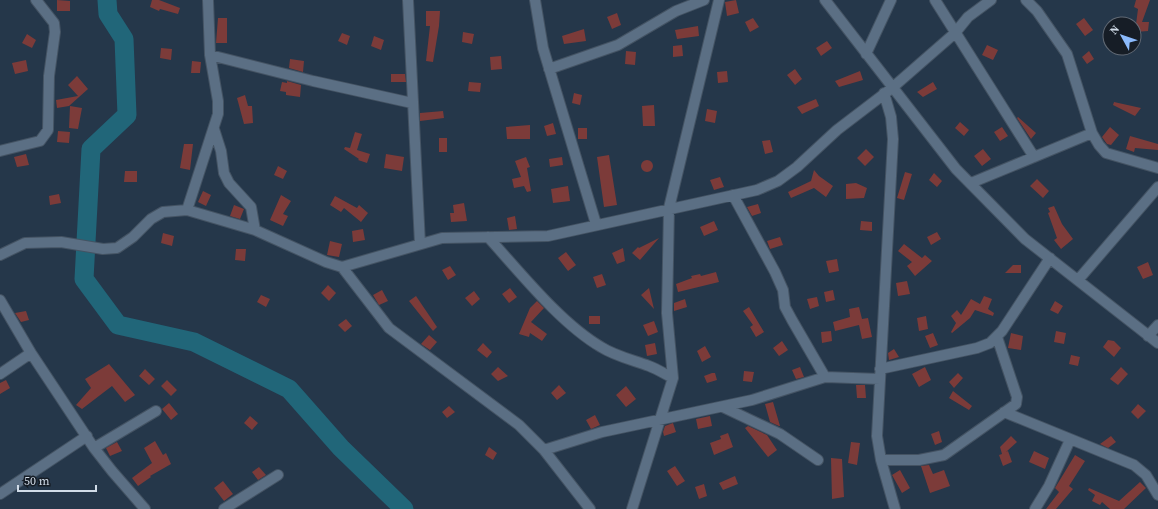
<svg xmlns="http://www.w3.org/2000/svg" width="1158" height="509" viewBox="0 0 1158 509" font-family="'Source Serif 4',serif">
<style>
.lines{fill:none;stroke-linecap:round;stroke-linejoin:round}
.river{stroke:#216679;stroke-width:19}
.building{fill:#7c3b39}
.minor-casing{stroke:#445363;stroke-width:12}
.minor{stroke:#5b6f84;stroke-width:10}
</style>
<rect width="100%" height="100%" fill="#25374a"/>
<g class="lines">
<path class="river" d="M107,0L108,14L124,39L127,115L91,149L84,279L118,325L194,342L289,389L341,448L404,509"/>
</g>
<path class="building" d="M57,0L70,1V11H57Z
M152,0H159L180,8L178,14L160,9L159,11L150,7Z
M736,0L739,13L727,16L725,2Z
M1136,0H1150L1142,22H1149L1148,31L1135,32L1138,9L1134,7Z
M426,11H440L439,26L433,62L426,61L430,26H426Z
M617,13L621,25L612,29L607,17Z
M218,18H227V43H216Z
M753,18L759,27L750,32L745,22Z
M1084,18L1093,30L1085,36L1076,24Z
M698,26L699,36L677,39L675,30Z
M584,29L586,41L564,44L562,36Z
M463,32L474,34L472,44L462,42Z
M342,33L350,36L347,45L338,41Z
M27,34L36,40L32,48L22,43Z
M374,36L384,40L381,50L371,46Z
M827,41L832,48L821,56L816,48Z
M682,45L683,56L673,57V46Z
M987,45L998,50L993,60L982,55Z
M161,48L172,49L171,60L160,58Z
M626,51L636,52L635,65L625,64Z
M1089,51L1094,59L1087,64L1082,57Z
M501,56L502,69L491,70L490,57Z
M290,59L304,61L303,72L289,68Z
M26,60L28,71L15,74L12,63Z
M192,61L201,62L200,73H191Z
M795,69L802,79L795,85L787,75Z
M727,71L728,82L718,83L717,72Z
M860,71L863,80L839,87L835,81Z
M391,74H405L406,82H391Z
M77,76L88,89L69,106L57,108L56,100L78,96L68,85Z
M287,81L301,85L300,97L286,95V92L280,91L282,82L287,83Z
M469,82L481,83L480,92L468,91Z
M933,82L937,89L923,97L917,92Z
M574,93L582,95L580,105L572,103Z
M245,95L248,106H252L253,123L244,124L237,98Z
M816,99L819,106L802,114L797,107Z
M1114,102L1141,108L1135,116L1113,105Z
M654,105L655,126H643L642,106Z
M70,106L82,108L78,129L69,128Z
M707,109L717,111L715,123L705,121Z
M443,111L444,118L420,121V113Z
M1018,117L1036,133L1031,139L1017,118Z
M960,122L969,130L964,136L955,128Z
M553,123L556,134L547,136L544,126Z
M530,125V139H507L506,127Z
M1002,127L1008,136L1000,141L994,132Z
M1110,127L1119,135L1111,145L1107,144L1102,137Z
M578,128H587V139H578Z
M58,131L70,132L69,143L57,142Z
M355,132L362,134L357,150L370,154L367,163L358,160L359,159L344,149L345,147L350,148Z
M1130,136L1158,144V150L1135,148L1134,152L1126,149Z
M439,138H447V152H439Z
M770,140L773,152L765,154L762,141Z
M184,144H193L190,170L180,168Z
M866,149L874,157L865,166L857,158Z
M983,149L991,159L982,166L974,156Z
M26,154L29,165L17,167L14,157Z
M386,154L404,157L402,171L384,168Z
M609,155L617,205L604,207L597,157Z
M526,157L530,167L527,168L531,191L527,192L524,186L514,188L512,179L521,177L515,161Z
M562,157L563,165L550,167L549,159Z
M641 166a6 6 0 1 1 12 0a6 6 0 1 1-12 0Z
M278,166L287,171L283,179L274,175Z
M814,170L819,176L833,186L826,197L814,188L791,198L788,192L811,181Z
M125,171H137V182H124Z
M905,172L912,174L904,200L897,198Z
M934,173L942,181L937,187L929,180Z
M720,177L724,187L714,190L710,180Z
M1037,179L1049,191L1043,198L1030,186Z
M856,183L867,188L864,198L846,199V184Z
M568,186L570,201L553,203L551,189Z
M203,191L211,195L206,206L198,202Z
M59,194L61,203L50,205L49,196Z
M281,195L291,201L283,214L288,216L283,226L270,220Z
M335,196L357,208L359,205L368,213L361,222L344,208L341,212L330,205Z
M464,203L467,221L451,222L450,213H454L453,205Z
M758,204L761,213L752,216L747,207Z
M234,205L244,209L240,219L230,216Z
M1054,206L1062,224L1073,239L1061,249L1054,240L1057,238L1048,213L1050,212L1048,208Z
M515,216L517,229L509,230L507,218Z
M714,221L718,230L704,236L700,227Z
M861,221L872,222V231L860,230Z
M363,229L365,240L353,242L352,231Z
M937,232L941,239L931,245L927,237Z
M163,233L174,236L172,246L161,243Z
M780,237L783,245L770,249L767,241Z
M659,238L640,260L632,253L638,247L639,248Z
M330,241L342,244L339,257L327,255Z
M904,244L922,258L925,255L932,261L915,276L907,266L912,262L898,251Z
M623,248L625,261L617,264L612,253Z
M236,249H246L245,261L235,260Z
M566,252L576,265L568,271L558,258Z
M837,259L839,271L829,273L826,261Z
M1148,262L1153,275L1143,279L1137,267Z
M1013,265H1021V273H1005Z
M450,266L456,275L448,280L442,270Z
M716,272L719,282L678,292L676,284L692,278L691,276L700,274L701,276Z
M602,274L606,285L597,288L593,277Z
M907,281L910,294L898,296L896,283Z
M328,285L336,293L329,301L321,293Z
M510,288L517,297L509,303L502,294Z
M649,288L654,309L641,295Z
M382,290L388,301L379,305L373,295Z
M833,290L835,300L826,302L824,292Z
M474,291L480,299L472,306L465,298Z
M261,295L270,299L266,307L257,302Z
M416,296L437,327L433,331L409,301Z
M984,296L992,299L988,309L994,313L993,316L975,310L970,318L952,333L951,332L956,323L951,316L957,310L961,315L971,299L980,304Z
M817,297L819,306L810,309L807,299Z
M685,299L687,307L674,311V303Z
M537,301L544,308L531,322L547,334L542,341L530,333L529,337L519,334L530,308Z
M1055,301L1063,306L1058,314L1050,310Z
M749,307L764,332L756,337L750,327L753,325L743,311Z
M859,307L862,319L868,318L872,337L862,339L859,325L835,331L833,322L850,317L849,309Z
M26,311L29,320L21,322L15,313Z
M589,316H600V324H589Z
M926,316L928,329L919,331L917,318Z
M346,319L352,326L345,332L338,325Z
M654,321L658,332L648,336L643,325Z
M831,331L832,341L822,343L821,332Z
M1056,331L1066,333L1064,344L1054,342Z
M933,333L938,345L930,348L925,336Z
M1011,333L1023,336L1021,350L1008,348Z
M429,335L437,342L430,350L421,344Z
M1108,340L1114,341L1121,348L1114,357L1103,347Z
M782,341L788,350L779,356L773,348Z
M483,343L492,352L487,358L477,350Z
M655,343L657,354L647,356L645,345Z
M705,346L711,357L702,362L697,351Z
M894,349L899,357L889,360L888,353Z
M1071,355L1080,357L1078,366L1069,364Z
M109,364L135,395L125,402L112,386L82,409L76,405L91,388L85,379Z
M498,367L508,376L498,381L491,374Z
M800,367L804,377L796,379L792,370Z
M925,367L931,380L919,387L912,374Z
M1121,367L1128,374L1118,385L1110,379Z
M145,369L155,379L149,385L139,376Z
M744,371L754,372L752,382L743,381Z
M712,373H715L717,380L707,383L704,376Z
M958,373L963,378L954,388L949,382Z
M6,380L10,388L0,394V383Z
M167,380L177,390L171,396L161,386Z
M559,385L566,393L557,400L551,393Z
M856,385H865L866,398H857Z
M626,386L636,399L626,407L616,395Z
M953,391L972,406L969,410L949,398Z
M773,402L780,426H779L770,422L765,404Z
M169,403L178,414L171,420L162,409Z
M1138,404L1146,411L1138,419L1131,412Z
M449,406L455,412L447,418L442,412Z
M595,415L600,425L591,429L586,420Z
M250,416L258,423L252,430L244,423Z
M710,416L712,426L698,429L696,419Z
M673,423L676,432L664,436L663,432L665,426Z
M748,426L767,435L777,450L768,457L745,428Z
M939,431L942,442L935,445L931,434Z
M728,433L733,447L714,455L710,443L721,439L720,436Z
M1011,436L1017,442L1006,452L1008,451L1012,462L1003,466L999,455L1002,454L1000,447Z
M1111,436L1116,442L1108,448L1100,444Z
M155,441L163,455L166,453L171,464L150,476L151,477L138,486L132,478L152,463L144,448Z
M117,442L122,451L110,456L106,448Z
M851,442L860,443L857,465L848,463Z
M489,447L497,453L493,460L485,455Z
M1034,451L1049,458L1045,469L1029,462Z
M1075,455L1085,461L1069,486L1073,489L1056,509H1046L1059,492L1055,488Z
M831,458L842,459L844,497L832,499Z
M929,465L933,474L944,470L950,486L930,493L921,466Z
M675,466L685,481L677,486L667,471Z
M259,467L266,475L258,480L252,472Z
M900,470L910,488L902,493L892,475Z
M735,476L738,484L723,490L719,483Z
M223,481L233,494L224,501L214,488Z
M1140,482L1146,488L1124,509H1110L1102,502L1100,505L1092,501L1095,495L1088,490L1089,488L1119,501Z
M704,484L707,496L699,499L695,487Z"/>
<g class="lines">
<defs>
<path id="minor" d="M408,0L420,244
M535,0L543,48L596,224
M825,0L956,169L1025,239L1158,343
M935,0L1034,157
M1026,0L1037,11L1067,54L1092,133L1099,145L1106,153L1158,168
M866,54L891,0
M210,55L313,81L412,103
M549,69L618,45L676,11L704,0
M884,93L891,117L893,139L877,436L881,460L895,509
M214,129L221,151L224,173L229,183L251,207L255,230
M0,151L40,141L48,130L49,76L55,32L54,23L36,0
M971,183L1092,133
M733,195L775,272L783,290L785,307L792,320L825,377
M187,210L218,114V101L210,55L208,0
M488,237C520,272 560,323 601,347C615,356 633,360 649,366C657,369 665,374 673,378
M0,255L25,243L61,242L103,249L117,248L133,237L151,219L163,212L187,210L255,230L326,262L342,267L442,238L548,236L757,190L778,181L797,167L837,130L892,88L955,33L968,17L991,0
M342,267L389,328L519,425L544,450L590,509
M1078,280L1158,187
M0,300L31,353L94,448L112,471L145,509
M1148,336L1158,325
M880,369L977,348L990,343L1002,331L1050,258
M0,374L31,353
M723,407L780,434L818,460
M1004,412L1134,465L1146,475L1158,495
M94,448L156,411
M544,450L602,432L752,400L825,377L880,379
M881,460H919L944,455L1016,404L1017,397L997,337
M0,494L87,436
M224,509L278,475
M632,509L673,378L667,313L669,208L719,0
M1035,509L1049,486L1070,440"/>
</defs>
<use href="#minor" class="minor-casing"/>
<use href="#minor" class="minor"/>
</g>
<g transform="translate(1122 36) rotate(310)"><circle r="19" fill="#161d26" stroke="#616974"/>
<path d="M0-3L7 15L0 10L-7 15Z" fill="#8bbafc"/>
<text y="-6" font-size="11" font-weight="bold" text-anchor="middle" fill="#d1dce8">N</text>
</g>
<path d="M18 485v6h78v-6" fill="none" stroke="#d1dce8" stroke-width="2"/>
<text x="24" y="485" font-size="12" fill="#d1dce8" stroke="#161d26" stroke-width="3" paint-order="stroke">50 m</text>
</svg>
